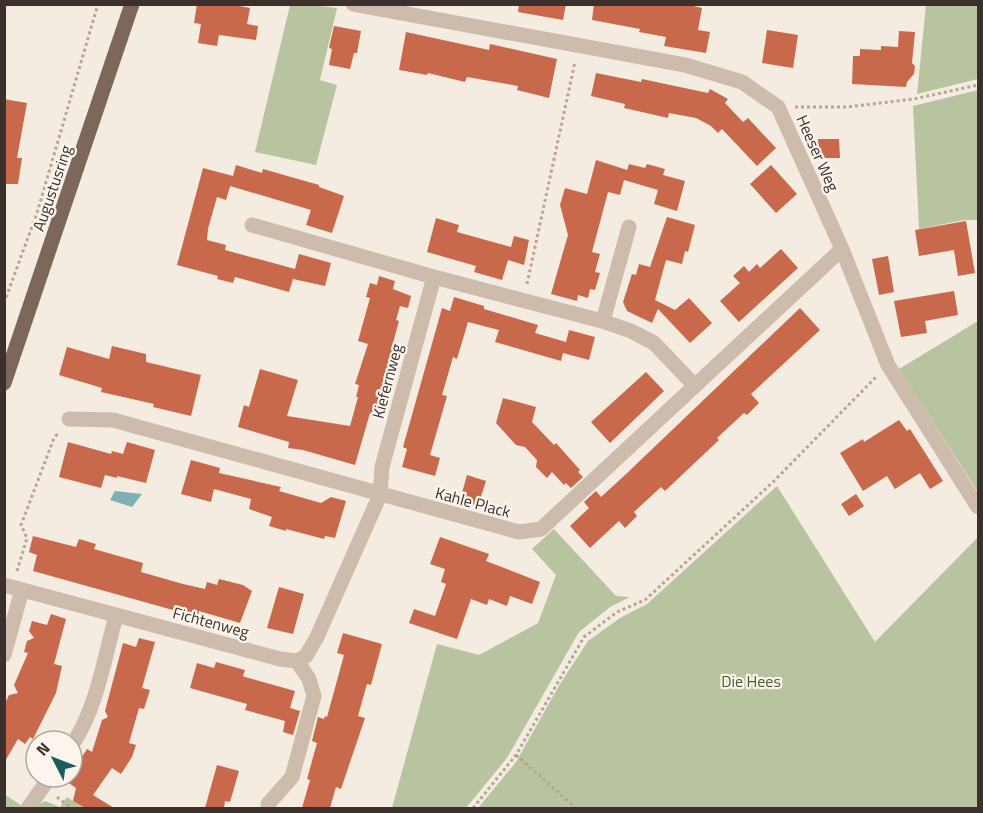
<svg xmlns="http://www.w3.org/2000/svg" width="983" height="813" viewBox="0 0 983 813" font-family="'Titillium Web',sans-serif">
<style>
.green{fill:#b8c4a0}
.water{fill:#7fb0b2}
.building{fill:#c8694b}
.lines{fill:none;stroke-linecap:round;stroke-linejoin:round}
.path{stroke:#b9a596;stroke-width:3;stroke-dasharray:3 3;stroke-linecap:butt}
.minor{stroke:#cdbbac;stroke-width:15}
.major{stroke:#7d675c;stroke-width:15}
.labels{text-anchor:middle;stroke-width:4.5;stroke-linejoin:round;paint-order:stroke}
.street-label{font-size:16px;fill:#3b302b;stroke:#fbf5ee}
.park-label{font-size:16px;fill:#4a5a2e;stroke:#fbf5ee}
</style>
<rect width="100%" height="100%" fill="#f4ebe1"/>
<path class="green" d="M290,5H312L337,8L320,80L337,85L316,165L255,152Z
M926,5H978V79L917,94Z
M978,90V220H965L919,229L913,106Z
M978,321V492L899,369Z
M777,486L875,642L978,537V808H478L516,762L560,684L588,641L620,618L647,604Z
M554,529L616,596L630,597L610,607L579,632L507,758L466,808H392L437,644L479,655L538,623L556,575L532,549Z
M4,794L22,806L20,808H5Z
M67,797L84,808H33L45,801L60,807Z"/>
<path class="water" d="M115,491L142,494L132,507L110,500Z"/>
<path class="building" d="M197,4H229L250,8L247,24L258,26L256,40L219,35L217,46L198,43L201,24L194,23Z
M519,4H566L563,20L518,12Z
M594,4H693V6L702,8L698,30L710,32L706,53L664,46L666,37L639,32L640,29L592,20Z
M334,26L361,31L357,53H354L350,69L329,65L332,49L329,48Z
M767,30L798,35L793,68L762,63Z
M899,31L915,32L912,63L915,66L914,74L907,82L906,87L852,84L853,56H860V49L881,50V46L898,47Z
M406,32L489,50L490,44L557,59L549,98L517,90L518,86L467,77L465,82L428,73L427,75L399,70Z
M596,73L641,82L642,79L708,93L710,89L728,99L725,103L743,122L748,118L776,148L757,166L722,129L718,133L711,126L696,118L669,113L668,118L624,108L625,104L591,96Z
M4,99L27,103L17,158H22L18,184H4Z
M818,139H839L840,158H819Z
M596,160L627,170L629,164L645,168L647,164L665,169L663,175L685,181L677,211L654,204L658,190L624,180L620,195L608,192L592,252L600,254L595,272L600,273L595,290L590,289L588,298L578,295L577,301L551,294L568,235L560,205L565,188L587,194Z
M236,165L262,173L263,169L319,185V187L344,196L332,233L306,225L311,210L230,186L232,180L226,200L217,197L208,229L207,240L226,245L225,250L295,269L299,254L331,263L325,286L293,279L289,292L235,277L233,283L217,279L218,276L177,265L203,168L233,176Z
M771,165L797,194L776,213L750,184Z
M667,217L695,225L688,252L685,251L682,264L666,260L655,300L675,310L689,298L712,323L690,343L658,309L652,323L627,311L623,302L632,274L636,275L639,264L650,267Z
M436,218L459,225L457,232L511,247L514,236L529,240L524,265L508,260L502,280L474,272L476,266L427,252Z
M966,221L975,273L958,276L954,250L919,256L915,230Z
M781,249L798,268L739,322L720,301L740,283L733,276L744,266L749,272L757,264L760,268Z
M888,256L894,292L879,295L872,259Z
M379,276L395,281L393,289L411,296L408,308L400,306L396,320L399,321L391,350L395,352L392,363L395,364L381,415L370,413L355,465L303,450L288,448L289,442L238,427L244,405L249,407L260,369L298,380L287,416L350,426L358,397H356L359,385L355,384L368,344L358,341L370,298L366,297L370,283L377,285Z
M954,291L958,315L925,321L927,333L901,337L894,301Z
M454,297L484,306V309L538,325L535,333L566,342L569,330L595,337L589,360L563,353L561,361L495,342L499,330L468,322L457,359L453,357L442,395L447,396L430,455L440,458L435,476L402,467L407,449L403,447L442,308L450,311Z
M800,308L820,330L751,394L759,403L747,415L744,413L717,438L719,440L665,491L661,487L648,499L634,512L637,516L625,528L619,521L590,548L570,526L589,508L584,502L596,491L601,497L625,475Z
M112,346L146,354V362L201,375L191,416L153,407L154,404L101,392L102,388L59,375L67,347L109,359Z
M646,372L664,391L610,443L591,422Z
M503,398L536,407L532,422L554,445L556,443L580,470L578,472L583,477L571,488L566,483L564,485L552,472L547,478L536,467L537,460L525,447L516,445L496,423Z
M899,420L907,431L910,429L943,481L930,489L920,473L895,489L887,476L863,491L840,453L863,439L864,442Z
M68,442L111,454L112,451L123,454L127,442L155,450L146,483L117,476V478L105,475L101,488L59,477Z
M191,460L220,468L219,473L281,487L279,491L321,503L331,497L346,501L335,538L325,536L324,539L286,529V531L269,526L272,517L249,509L251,499L214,489L211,502L181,494Z
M467,475L486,481L478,506L460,500Z
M856,494L864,506L849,516L841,504Z
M33,536L76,547L79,539L96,544L94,549L143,563L141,572L183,584L205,589L207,582L217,585L219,579L243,585L252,591L240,623L199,611L198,617L33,571L37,555L29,552Z
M440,537L489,554L486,561L540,582L532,604L510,596L507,606L489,599L487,605L471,599L457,639L409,623L414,609L435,616L446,584L441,582L445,569L430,564Z
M279,587L304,594L293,634L267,628Z
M51,614L66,619L54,664L62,666L56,693L33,739L30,737L25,744L18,739L4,763V705L9,695L18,693L14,685L28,653L24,652L27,641L34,638L29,631L32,621L47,625Z
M343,633L382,644L371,685L367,684L358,716L365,718L341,789L336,787L330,808H302L310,780L307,779L317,743L312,741L318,717L324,719L325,716L327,717L344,655L337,653Z
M139,638L155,642L142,688L150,690L144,709L139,708L129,743L136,745L132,757L121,774L112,768L93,795L114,808H85L73,801L76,788L66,781L69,777H72V772L87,749L92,752L102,720L108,717L105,711L123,643L136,647Z
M216,662L245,670L243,676L245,677L295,691L290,708L300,711L293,735L283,732L285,721L245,710L247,704L190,688L197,663L214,668Z
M217,765L239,771L230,802L225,801L224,808H205Z"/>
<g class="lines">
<path class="path" d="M795,107H847L914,99L978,85
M527,284L575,62
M4,303L37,213L98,4
M17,571L27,538L21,525L54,438L59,432
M516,755L576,808
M57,797L71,808
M473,808L516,755L584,637L617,612L645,600L773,482L876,377"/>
<path class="minor" d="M353,4L685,65L742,82L778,107L842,249L888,365L978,507
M252,225L434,277L602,321L631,331L654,343L695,386
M603,321L629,227
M69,419L113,420L519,532L541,529L842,249
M4,585L280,659L297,661L306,656L317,637L380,495L382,467L434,277
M4,655L22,590
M72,745C97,708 104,659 116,616
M268,804L292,777L314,696L309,679L297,661
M28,808L50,777"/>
<path class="major" d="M4,383L132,4"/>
</g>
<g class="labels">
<g class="street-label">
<text transform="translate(818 153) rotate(66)" y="6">Heeser Weg</text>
<text transform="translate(52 188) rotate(-71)" y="6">Augustusring</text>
<text transform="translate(387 381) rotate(-75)" y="6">Kiefernweg</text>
<text transform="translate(473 502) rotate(15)" y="6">Kahle Plack</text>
<text transform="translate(211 622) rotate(15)" y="6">Fichtenweg</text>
</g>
<g class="park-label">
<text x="751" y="687">Die Hees</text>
</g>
</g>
<rect width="983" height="813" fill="none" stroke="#3b302b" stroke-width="12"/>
<g transform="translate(54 759) rotate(312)"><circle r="28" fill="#fbf5ee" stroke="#aea6a0" stroke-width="1.5"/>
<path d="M0-4.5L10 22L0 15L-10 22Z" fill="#1f5a5e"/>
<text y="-9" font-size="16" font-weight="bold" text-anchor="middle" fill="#3b302b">N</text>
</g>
</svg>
